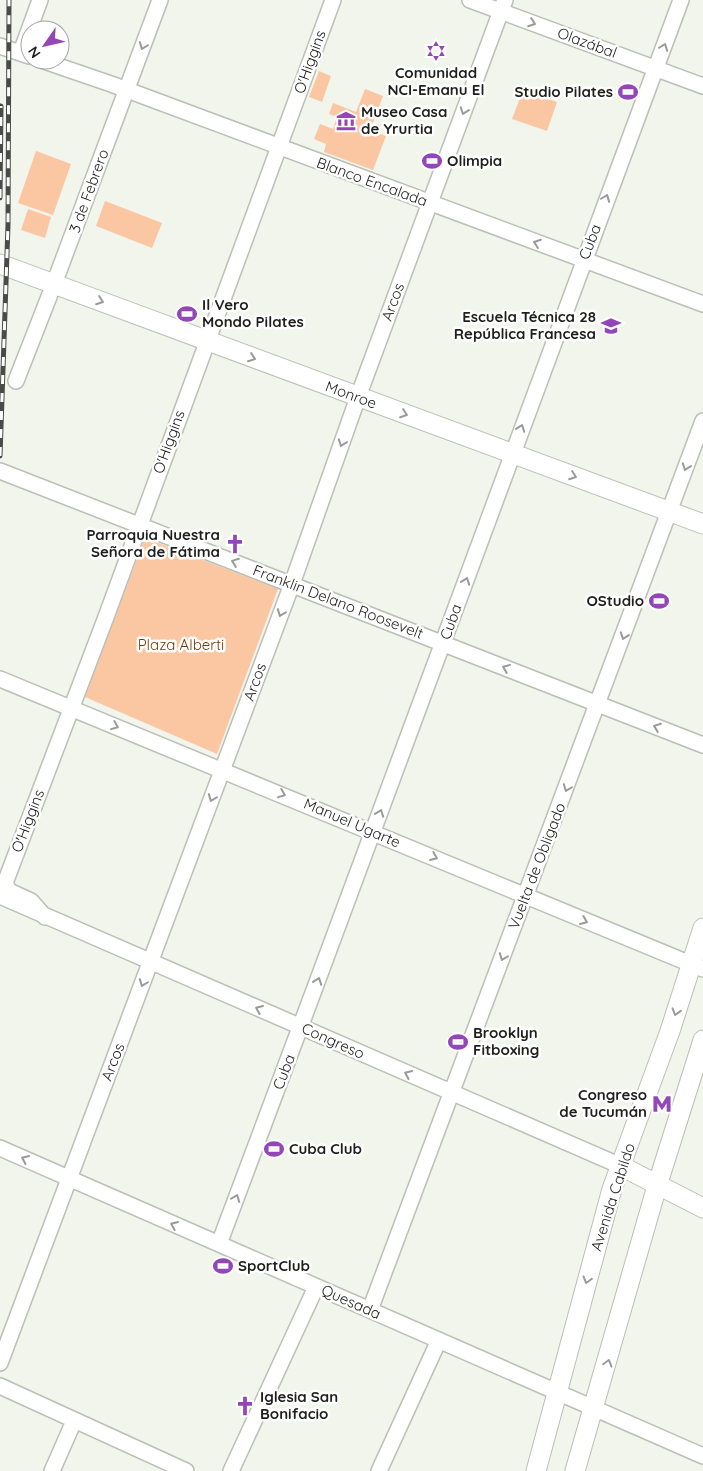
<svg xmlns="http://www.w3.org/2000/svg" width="703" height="1471" viewBox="0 0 703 1471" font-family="Quicksand,sans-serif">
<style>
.green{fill:#fbc6a2}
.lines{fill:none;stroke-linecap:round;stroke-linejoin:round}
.minor-casing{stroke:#bbbfb6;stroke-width:18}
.major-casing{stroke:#bbbfb6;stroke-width:21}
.minor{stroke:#fff;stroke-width:15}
.major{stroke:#fff;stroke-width:19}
.rail-casing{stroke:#4a4b47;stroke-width:5}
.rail{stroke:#fff;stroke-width:3;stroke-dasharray:9;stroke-linecap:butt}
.oneway{stroke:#9a9b99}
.labels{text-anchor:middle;stroke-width:5;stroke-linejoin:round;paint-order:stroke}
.street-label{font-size:15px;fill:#1f201d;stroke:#fff}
.poi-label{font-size:15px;font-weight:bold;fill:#1f201d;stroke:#fff;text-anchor:start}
.park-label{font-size:15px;fill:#753b03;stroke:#fff}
</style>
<rect width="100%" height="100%" fill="#f1f5ec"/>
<path class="green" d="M319,71L331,76L322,102L309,97Z
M365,89L383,96L370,130L386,136L373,170L324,152L326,144L314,139L320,124L333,129L337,117L329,114L333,103L356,112Z
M523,90L557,102L547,131L512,119Z
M36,151L71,164L53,215L18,203Z
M105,201L162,223L152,248L96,226Z
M28,209L51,217L45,238L21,230Z
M145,538L278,589L217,754L85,697Z"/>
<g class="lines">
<defs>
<path id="minor" d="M470,0L703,86
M0,46L29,56
M21,52L40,0
M41,60L111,84L703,304
M16,381L54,284L160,0
M0,471L703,745
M0,679L703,969
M0,896L621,1166
M45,917L31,901L9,891L5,883L106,617L333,0
M0,1148L703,1456
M219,1244C375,830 526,414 681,0
M370,1310L703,421
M0,1363L292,584L358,397L505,0
M0,1386L186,1471
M52,1471L74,1421
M231,1471L316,1287
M379,1471L439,1340"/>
<path id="major" d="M0,264L703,524
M621,1166L703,1208
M536,1471L612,1189L670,1031L703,928
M575,1471L657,1186L703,1040"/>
</defs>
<use href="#minor" class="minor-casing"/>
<use href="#major" class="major-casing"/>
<use href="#minor" class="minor"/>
<use href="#major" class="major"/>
<defs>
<path id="rail" d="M0,198L1,106
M0,456L8,225L9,0"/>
</defs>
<use href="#rail" class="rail-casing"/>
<use href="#rail" class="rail"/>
</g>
<defs><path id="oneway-chevron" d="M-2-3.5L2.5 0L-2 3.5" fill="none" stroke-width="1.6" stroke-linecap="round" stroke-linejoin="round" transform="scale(1.25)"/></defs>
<g class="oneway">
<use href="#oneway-chevron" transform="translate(532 23) rotate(20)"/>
<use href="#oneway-chevron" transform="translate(143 46) rotate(111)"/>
<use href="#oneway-chevron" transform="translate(664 47) rotate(-69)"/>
<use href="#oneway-chevron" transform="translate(464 111) rotate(110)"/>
<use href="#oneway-chevron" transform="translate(606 198) rotate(-69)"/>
<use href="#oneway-chevron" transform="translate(537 243) rotate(-160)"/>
<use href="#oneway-chevron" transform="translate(100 301) rotate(20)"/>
<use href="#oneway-chevron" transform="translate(252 358) rotate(21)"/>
<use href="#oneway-chevron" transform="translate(404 414) rotate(20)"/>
<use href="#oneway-chevron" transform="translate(521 428) rotate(-70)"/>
<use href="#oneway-chevron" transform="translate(342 443) rotate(110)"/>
<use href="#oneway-chevron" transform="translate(686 467) rotate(110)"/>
<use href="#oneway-chevron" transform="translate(573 476) rotate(20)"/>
<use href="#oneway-chevron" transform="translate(235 562) rotate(-159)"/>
<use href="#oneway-chevron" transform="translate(466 581) rotate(-70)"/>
<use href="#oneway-chevron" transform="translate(281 613) rotate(111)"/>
<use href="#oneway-chevron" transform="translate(624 636) rotate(110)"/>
<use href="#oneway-chevron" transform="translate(506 668) rotate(-158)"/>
<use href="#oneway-chevron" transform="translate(115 726) rotate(22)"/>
<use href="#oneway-chevron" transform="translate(657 727) rotate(-159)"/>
<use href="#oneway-chevron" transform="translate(567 788) rotate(111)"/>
<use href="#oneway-chevron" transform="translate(282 794) rotate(22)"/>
<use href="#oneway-chevron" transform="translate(212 798) rotate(111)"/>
<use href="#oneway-chevron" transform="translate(380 813) rotate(-70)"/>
<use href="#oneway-chevron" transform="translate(434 857) rotate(23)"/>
<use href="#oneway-chevron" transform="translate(584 921) rotate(23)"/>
<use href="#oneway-chevron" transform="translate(503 957) rotate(111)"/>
<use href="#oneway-chevron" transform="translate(318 981) rotate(-70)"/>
<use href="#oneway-chevron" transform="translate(143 983) rotate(111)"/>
<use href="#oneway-chevron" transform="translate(259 1009) rotate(-157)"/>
<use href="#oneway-chevron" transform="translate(676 1012) rotate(107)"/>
<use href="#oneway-chevron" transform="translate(408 1074) rotate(-156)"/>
<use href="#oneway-chevron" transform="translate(25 1159) rotate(-156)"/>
<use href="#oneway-chevron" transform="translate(236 1198) rotate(-69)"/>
<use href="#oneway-chevron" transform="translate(174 1225) rotate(-157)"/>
<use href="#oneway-chevron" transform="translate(587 1280) rotate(106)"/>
<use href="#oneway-chevron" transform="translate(608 1363) rotate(-74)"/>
</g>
<defs>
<symbol id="synagogue-bare" viewBox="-9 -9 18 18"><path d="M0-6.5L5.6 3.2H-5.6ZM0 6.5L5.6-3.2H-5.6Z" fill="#9246b8" stroke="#fff" stroke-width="2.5" paint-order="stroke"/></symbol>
<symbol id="stadium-bare" viewBox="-9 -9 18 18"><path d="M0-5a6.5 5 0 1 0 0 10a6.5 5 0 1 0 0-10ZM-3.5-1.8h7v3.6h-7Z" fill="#9246b8" stroke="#fff" stroke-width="2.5" paint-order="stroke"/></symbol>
<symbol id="museum-bare" viewBox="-9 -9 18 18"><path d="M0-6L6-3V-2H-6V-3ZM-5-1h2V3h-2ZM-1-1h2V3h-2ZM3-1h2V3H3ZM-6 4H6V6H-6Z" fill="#9246b8" stroke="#fff" stroke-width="2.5" paint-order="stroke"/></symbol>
<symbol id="school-bare" viewBox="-9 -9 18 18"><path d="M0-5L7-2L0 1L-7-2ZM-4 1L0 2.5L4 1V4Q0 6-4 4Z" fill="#9246b8" stroke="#fff" stroke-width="2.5" paint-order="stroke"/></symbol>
<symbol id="church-bare" viewBox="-9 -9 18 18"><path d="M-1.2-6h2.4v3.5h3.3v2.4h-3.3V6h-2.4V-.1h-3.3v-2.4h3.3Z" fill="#9246b8" stroke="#fff" stroke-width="2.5" paint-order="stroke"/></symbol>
<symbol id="metro-bare" viewBox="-9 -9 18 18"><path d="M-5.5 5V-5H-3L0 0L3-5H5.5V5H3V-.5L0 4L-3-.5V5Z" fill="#9246b8" stroke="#fff" stroke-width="2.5" paint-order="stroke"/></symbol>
</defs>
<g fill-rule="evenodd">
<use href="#synagogue-bare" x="422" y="37" width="28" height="28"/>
<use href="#stadium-bare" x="614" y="78" width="28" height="28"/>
<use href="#museum-bare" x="332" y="107" width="28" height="28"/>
<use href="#stadium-bare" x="418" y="147" width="28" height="28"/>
<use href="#stadium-bare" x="173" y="300" width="28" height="28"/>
<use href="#school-bare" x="597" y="312" width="28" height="28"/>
<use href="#church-bare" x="221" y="530" width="28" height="28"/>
<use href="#stadium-bare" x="645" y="587" width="28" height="28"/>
<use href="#stadium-bare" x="444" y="1028" width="28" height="28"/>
<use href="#metro-bare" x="648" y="1090" width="28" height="28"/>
<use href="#stadium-bare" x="260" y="1135" width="28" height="28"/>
<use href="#stadium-bare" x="209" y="1252" width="28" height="28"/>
<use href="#church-bare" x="231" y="1392" width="28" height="28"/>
</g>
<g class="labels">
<g class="street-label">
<text transform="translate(587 43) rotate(20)" y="5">Olazábal</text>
<text transform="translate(310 62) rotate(-70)" y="5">O'Higgins</text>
<text transform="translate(372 182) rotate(20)" y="5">Blanco Encalada</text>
<text transform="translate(89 191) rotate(-70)" y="5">3 de Febrero</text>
<text transform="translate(590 242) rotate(-69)" y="5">Cuba</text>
<text transform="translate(393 302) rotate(-70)" y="5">Arcos</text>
<text transform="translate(351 395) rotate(20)" y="5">Monroe</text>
<text transform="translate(169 442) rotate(-70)" y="5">O'Higgins</text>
<text transform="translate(338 602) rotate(21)" y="5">Franklin Delano Roosevelt</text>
<text transform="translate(451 622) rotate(-70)" y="5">Cuba</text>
<text transform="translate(255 682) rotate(-70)" y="5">Arcos</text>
<text transform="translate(28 821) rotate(-69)" y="5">O'Higgins</text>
<text transform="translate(352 823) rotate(23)" y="5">Manuel Ugarte</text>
<text transform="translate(537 866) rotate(-69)" y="5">Vuelta de Obligado</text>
<text transform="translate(333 1041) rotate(24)" y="5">Congreso</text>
<text transform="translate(113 1062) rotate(-69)" y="5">Arcos</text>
<text transform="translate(284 1072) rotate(-69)" y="5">Cuba</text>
<text transform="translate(613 1197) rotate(-72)" y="5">Avenida Cabildo</text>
<text transform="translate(351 1302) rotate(24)" y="5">Quesada</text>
</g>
<g class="poi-label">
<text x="436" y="78" text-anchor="middle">Comunidad<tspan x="436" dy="17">NCI-Emanu El</tspan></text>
<text x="613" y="97" text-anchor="end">Studio Pilates</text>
<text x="361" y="117">Museo Casa<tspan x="361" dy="17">de Yrurtia</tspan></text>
<text x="447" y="166">Olimpia</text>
<text x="202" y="310">Il Vero<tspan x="202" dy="17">Mondo Pilates</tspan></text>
<text x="596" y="322" text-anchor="end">Escuela Técnica 28<tspan x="596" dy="17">República Francesa</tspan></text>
<text x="220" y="540" text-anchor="end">Parroquia Nuestra<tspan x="220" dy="17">Señora de Fátima</tspan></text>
<text x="644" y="606" text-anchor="end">OStudio</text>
<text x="473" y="1038">Brooklyn<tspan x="473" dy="17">Fitboxing</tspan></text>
<text x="647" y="1100" text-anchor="end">Congreso<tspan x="647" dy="17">de Tucumán</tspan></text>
<text x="289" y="1154">Cuba Club</text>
<text x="238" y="1271">SportClub</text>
<text x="260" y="1402">Iglesia San<tspan x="260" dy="17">Bonifacio</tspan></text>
</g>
<g class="park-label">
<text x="181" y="650">Plaza Alberti</text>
</g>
</g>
<g transform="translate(45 45) rotate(236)"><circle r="24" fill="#ffffff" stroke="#a5a6a5"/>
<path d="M0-4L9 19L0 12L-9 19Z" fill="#9246b8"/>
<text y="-8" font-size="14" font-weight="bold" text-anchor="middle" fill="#1f201d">N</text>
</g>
</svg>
